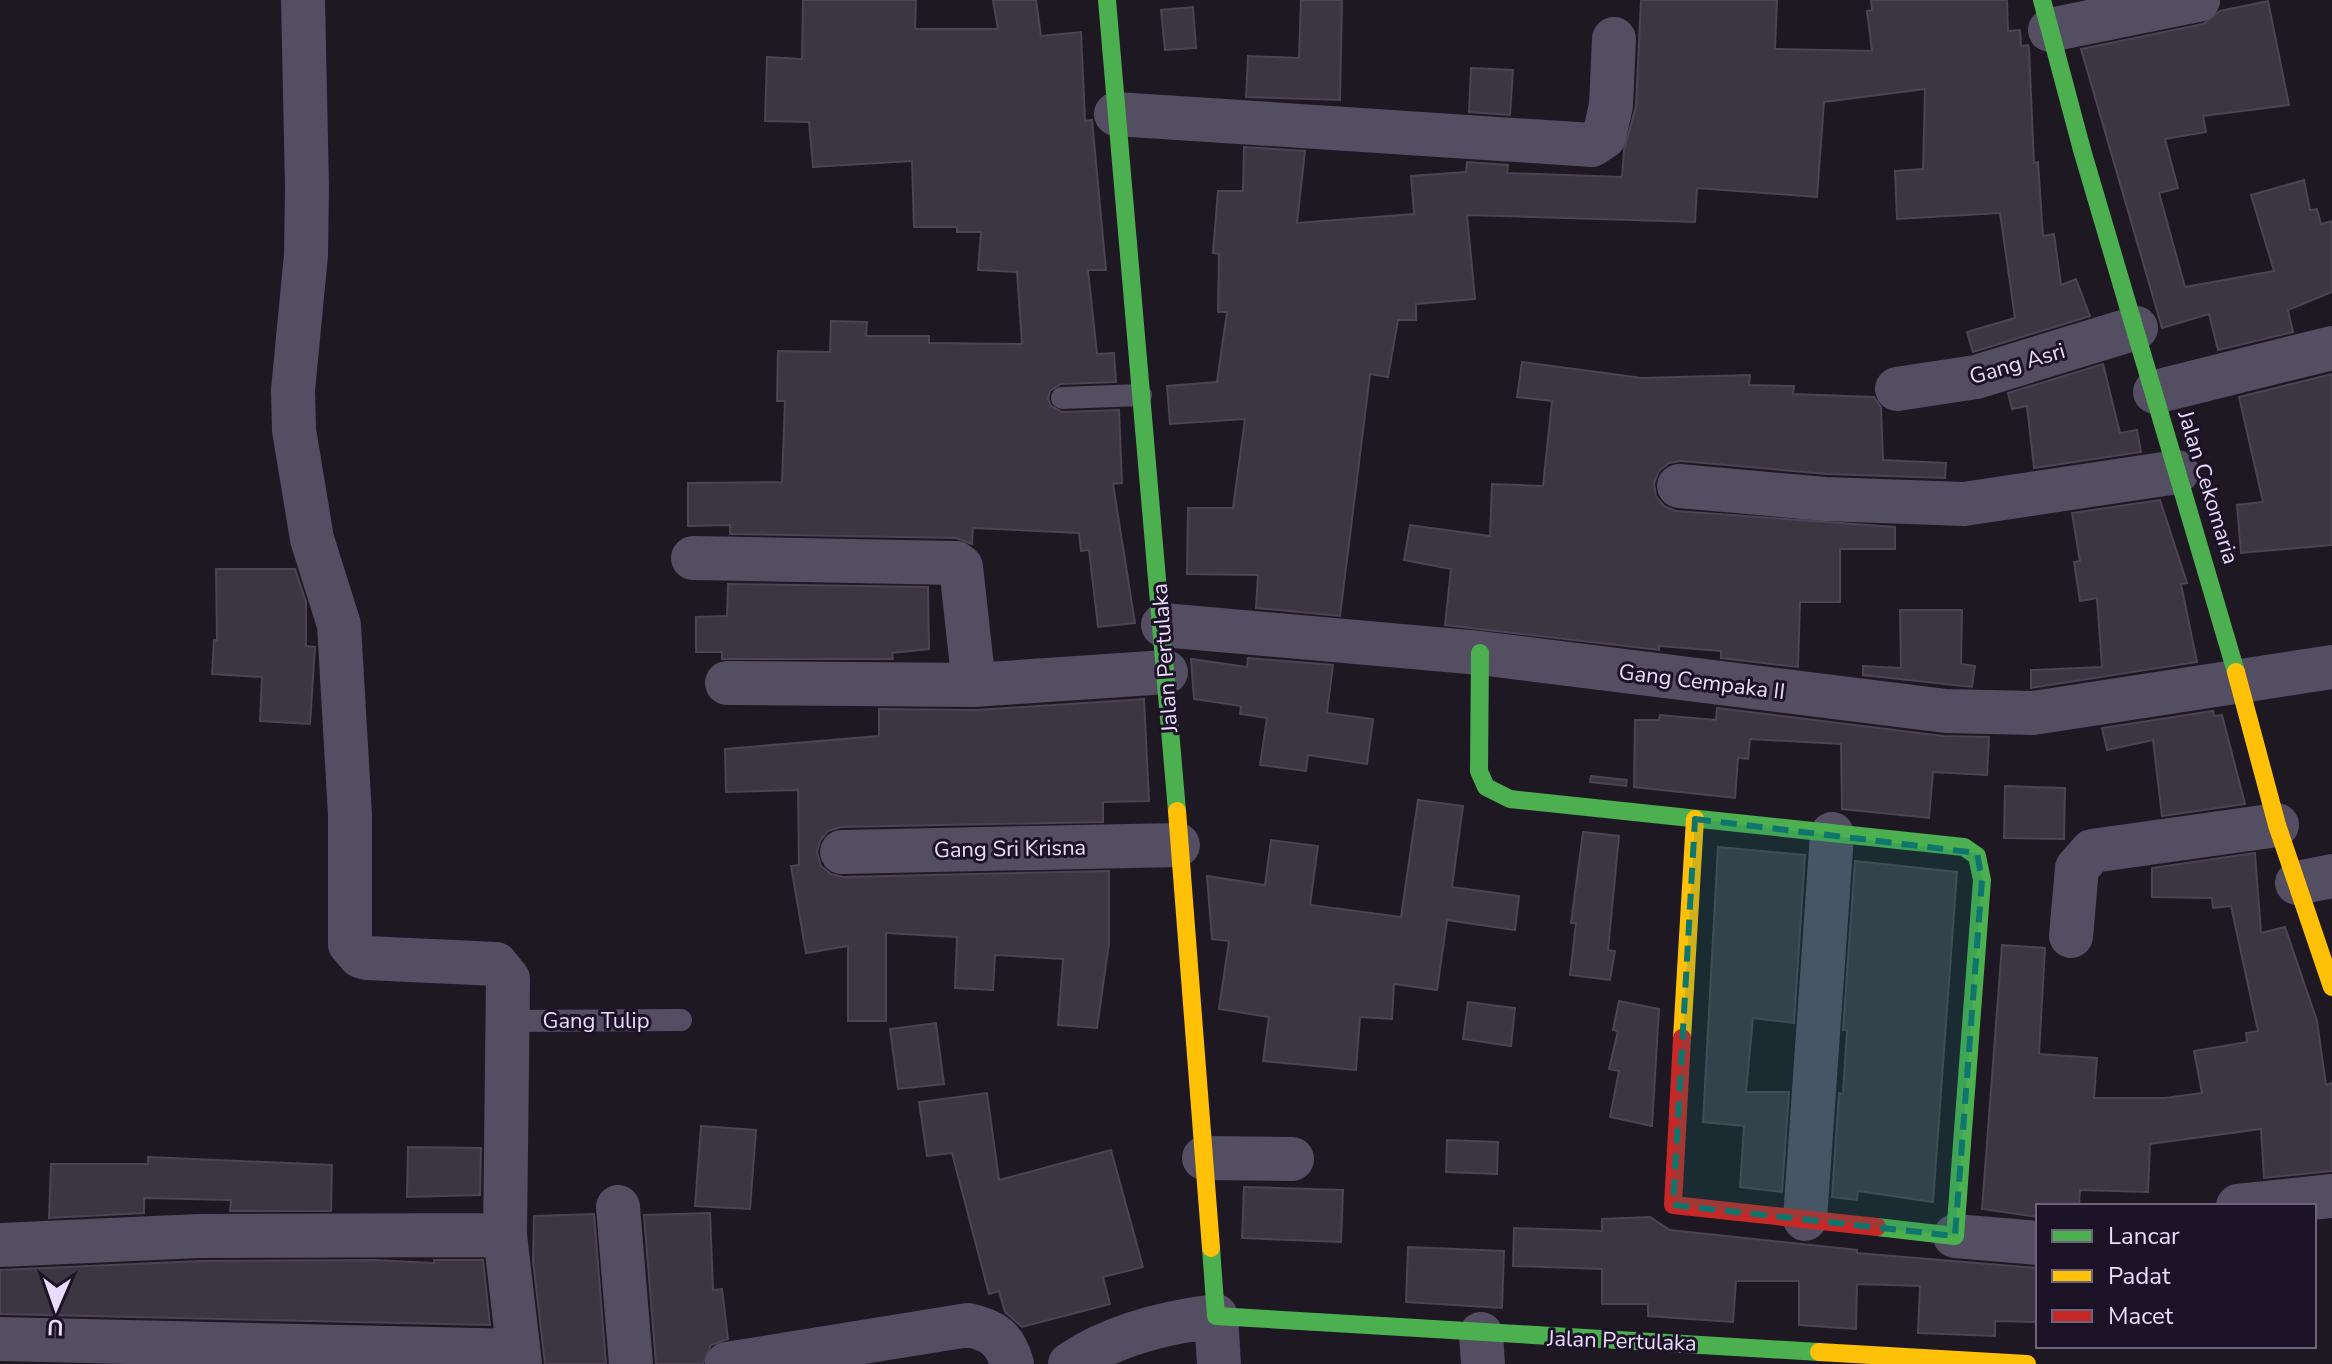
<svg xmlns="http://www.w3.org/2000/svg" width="2332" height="1364" viewBox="0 0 2332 1364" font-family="'Nunito Sans',sans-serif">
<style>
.building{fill:#3c3643;stroke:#4c4354;stroke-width:2}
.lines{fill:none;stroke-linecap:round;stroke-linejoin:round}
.lane{stroke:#544e62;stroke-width:22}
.street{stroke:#544e62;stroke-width:44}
.fast{stroke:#4caf50;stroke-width:18}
.slow{stroke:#ffc107;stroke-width:18}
.jam{stroke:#c62828;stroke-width:18}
.marked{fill:#0f766e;fill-opacity:0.2;stroke:#0f766e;stroke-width:6;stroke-dasharray:16 10;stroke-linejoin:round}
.labels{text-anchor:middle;stroke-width:6;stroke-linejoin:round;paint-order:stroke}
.street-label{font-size:22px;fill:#e9dcfb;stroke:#1c1327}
</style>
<rect width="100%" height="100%" fill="#1d1822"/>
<path class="building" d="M803,0H916L915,29H998L993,0H1036L1041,36L1081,32L1085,121L1092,120L1106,270H1088L1097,354L1114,353L1116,382L1061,384L1050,391L1048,399L1051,406L1062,412L1119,410L1122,483L1113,484L1135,623L1098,627L1089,550L1081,551L1079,533L973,528L972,544L956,538L730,534V525L688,526V483L782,482L785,401H777L778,351L830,352L831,321L867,322L866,336H929V343L1022,344L1017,272L978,270L981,232H957V227H914L912,161L813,167L809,122L765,121L767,57L802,59Z
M1301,0H1342L1340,100L1246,97L1248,56L1299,58Z
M1641,0H1777L1775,49L1872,51L1867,11L1872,10L1871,0H2007L2008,31L2020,30L2021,46L2028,45L2029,49L2034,163L2038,162L2043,236L2054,234L2061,285L2076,279L2090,316L1973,352L1967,332L2015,318L2000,213L1897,219L1895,171L1923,169L1925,89L1824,102L1817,197L1697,188L1695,222L1467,215L1475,299L1416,304V320H1398L1388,377L1370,374L1340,616L1256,608L1258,575L1187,574L1188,508H1233L1245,419L1170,424L1167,386L1217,382L1227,312H1218L1219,254L1213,253L1218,191H1243L1244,147L1305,151L1297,223L1414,214L1411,176L1466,172L1467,162L1508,165L1507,173L1622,177L1624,150L1636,106Z
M2268,1L2289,105L2203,116L2206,132L2165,139L2178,188L2159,193L2185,287L2274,271L2251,195L2304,180L2310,210L2317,209L2321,224L2332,221V292L2288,310L2293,332L2218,350L2209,314L2162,328L2081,49L2203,24L2220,11Z
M1193,7L1196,48L1165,50L1161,10Z
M1471,68L1513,70L1510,115L1469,112Z
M1522,362L1642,378L1750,375L1749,385L1794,386L1793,394L1874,397L1881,407L1883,460L1946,463L1945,478L1827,474L1681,461L1669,463L1659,471L1654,483L1656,496L1664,506L1676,511L1895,527V549H1840V602H1800L1798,667L1721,658V651L1659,646V650L1445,625L1451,569L1404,560L1410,525L1490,536L1492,484L1543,486L1552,401L1517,397Z
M2103,364L2120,433L2137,430L2141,452L2034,468L2027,406L2012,409L2008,393Z
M2332,374V545L2241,553L2237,505L2263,502L2239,397Z
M2160,500L2187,583L2181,584L2197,662L2031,688V670L2102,667L2097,598L2080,601L2074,562L2080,561L2072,513Z
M216,569H295L306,602V646L315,647L310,724L260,721L262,677L212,674L214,640H217Z
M728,584L928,587L929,649L892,653L893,659H722V652H696V617L727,616Z
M1900,610H1962L1961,664L1975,666L1972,687L1863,675V666L1901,668Z
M1248,658L1333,665L1327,713L1373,719L1367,764L1308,755L1306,771L1260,765L1267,718L1240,714L1241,706L1194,699L1191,659L1247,667Z
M1144,699L1149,801L1103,802V822L841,827L828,831L820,841L817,852L821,866L831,874L843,877L1109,871V943L1097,1028L1058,1025L1063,959L995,955L993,990L955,988L957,937L886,933V1021H848V946L806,953L791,866L799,865L798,790L726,792L725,749L879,736V709L976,710Z
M1717,708L1943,736L1989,737L1987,775L1933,772L1929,818L1842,809L1841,744L1750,739L1748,759L1738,758L1735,798L1634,787L1635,720H1659L1660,715L1716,720Z
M2213,711L2214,716L2222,715L2245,804L2162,816L2153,740L2107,750L2102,728Z
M1591,776L1627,780L1626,786L1590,782Z
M2005,786L2065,788L2064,839L2004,838Z
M1418,800L1463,806L1452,887L1519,896L1515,930L1447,920L1437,990L1394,984L1392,1019L1360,1017L1356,1070L1263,1061L1269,1017L1219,1009L1229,941L1212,939L1207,876L1265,885L1271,840L1318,846L1310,905L1401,917Z
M1583,832L1619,836L1608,950L1615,951L1610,980L1570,975L1576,923H1571Z
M1718,847L1805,855L1794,1023L1753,1018L1746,1092H1789L1782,1192L1740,1187L1744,1126L1703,1122Z
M2255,853L2261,933L2285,927L2317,1021L2326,1085L2332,1083V1171L2264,1178L2261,1129L2150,1144L2148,1192L2080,1190L2079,1206H2038V1217L1982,1209L2002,945L2045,948L2039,1054L2097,1058L2094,1098H2165L2202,1093L2194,1051L2247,1042L2246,1033L2258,1031L2231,906L2213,908L2212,898L2152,897V868Z
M1855,861L1957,872L1933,1202L1858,1191L1857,1200L1832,1197L1839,1093L1843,1094L1847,1030H1843Z
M1619,1001L1659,1009L1652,1126L1610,1117L1619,1071L1609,1069L1618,1031L1613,1030Z
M1468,1002L1515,1008L1511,1046L1463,1039Z
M936,1023L944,1084L898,1089L890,1029Z
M987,1093L999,1180L1111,1150L1143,1267L1103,1277L1110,1304L1022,1327L1005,1312L999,1291L989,1294L952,1153L927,1156L919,1102Z
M701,1126L756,1130L750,1209L695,1206Z
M1447,1140L1498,1142L1497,1174L1446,1172Z
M408,1147L481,1148L480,1195L407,1197Z
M148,1157L332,1165L331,1211H230L231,1200L144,1198V1213L49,1218L51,1164H148Z
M1244,1187L1343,1190L1341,1242L1242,1238Z
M710,1213L713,1290L722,1289L728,1339L711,1345L703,1364H656L644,1215Z
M594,1214L606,1364H545L533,1261L534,1216Z
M1650,1217L1670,1230L1857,1250V1253L2038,1268V1322L1995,1321V1336L1918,1333L1920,1286L1857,1284L1856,1329L1799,1325V1281H1736L1733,1322L1648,1316V1304H1602V1269L1513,1266L1514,1228L1602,1231V1219Z
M1408,1247L1504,1251L1502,1308L1406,1302Z
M373,1260L434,1263V1260H483L490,1325L0,1314V1270L200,1261Z"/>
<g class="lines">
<path class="lane" d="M1062,398L1141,395
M510,1021L681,1020"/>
<path class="street" d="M303,0L307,187L306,255L293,390L294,430L312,539L339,625L350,815V944L360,956L367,958L496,964L508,979L505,1235L520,1364
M2050,30L2198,0
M1116,114L1592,145L1604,137L1611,105L1614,39
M1897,389L1976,377L2136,328
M2155,392L2332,348
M1679,486L1825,499L1964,504L2177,472
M693,558L956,563L961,567L974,685
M1163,625L1480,653L1946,711L2033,713L2332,667
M727,683L974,685L1166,672
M842,852L1178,845
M2297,883L2332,876
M2071,936L2077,868L2092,851L2277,825
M1204,1158L1292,1159
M2238,1206L2332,1196
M618,1207L631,1364
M1805,1219L1832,834
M1955,1236L2038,1243
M0,1245L199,1236L505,1235
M1481,1334L1483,1364
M0,1339L517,1351
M727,1364L968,1325C993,1330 1005,1339 1012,1364
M1070,1364C1112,1335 1167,1322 1216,1316L1219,1364"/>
<path class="fast" d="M1107,0L1177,811
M2042,0L2082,150L2236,672
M1480,653L1479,771L1486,787L1510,799L1964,847L1977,856L1982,880L1955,1236L1877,1227
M1211,1248L1216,1316L1819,1352"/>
<path class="slow" d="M2236,672L2277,825L2332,987
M1177,811L1211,1248
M1682,1038L1695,819
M1819,1352L2027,1364"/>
<path class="jam" d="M1682,1038L1673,1205L1877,1227"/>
</g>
<path class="marked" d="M1695,819L1977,853L1982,880L1955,1236L1673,1205Z"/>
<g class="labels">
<g class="street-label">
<text transform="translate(2017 363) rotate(-16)" y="8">Gang Asri</text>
<text transform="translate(2209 487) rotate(73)" y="8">Jalan Cekomaria</text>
<text transform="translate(1164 658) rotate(-94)" y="8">Jalan Pertulaka</text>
<text transform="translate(1702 681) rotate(7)" y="8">Gang Cempaka II</text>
<text transform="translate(1010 848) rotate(-1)" y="8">Gang Sri Krisna</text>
<text x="596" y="1028">Gang Tulip</text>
<text transform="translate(1622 1340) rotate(2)" y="8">Jalan Pertulaka</text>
</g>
</g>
<rect x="2036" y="1204" width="280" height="144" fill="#1c1327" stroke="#6e637c" stroke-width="2"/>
<rect x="2052" y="1230" width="40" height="12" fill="#4caf50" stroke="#6e637c" stroke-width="2"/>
<text x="2108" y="1244" font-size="24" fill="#e9dcfb">Lancar</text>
<rect x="2052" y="1270" width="40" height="12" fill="#ffc107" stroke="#6e637c" stroke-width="2"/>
<text x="2108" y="1284" font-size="24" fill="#e9dcfb">Padat</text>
<rect x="2052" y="1310" width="40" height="12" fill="#c62828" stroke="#6e637c" stroke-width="2"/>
<text x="2108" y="1324" font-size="24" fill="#e9dcfb">Macet</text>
<g transform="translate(56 1308) rotate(182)" stroke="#1c1327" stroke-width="6" paint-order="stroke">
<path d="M0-6L14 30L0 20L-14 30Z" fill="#e9dcfb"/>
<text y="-12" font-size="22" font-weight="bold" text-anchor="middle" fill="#e9dcfb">U</text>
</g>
</svg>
